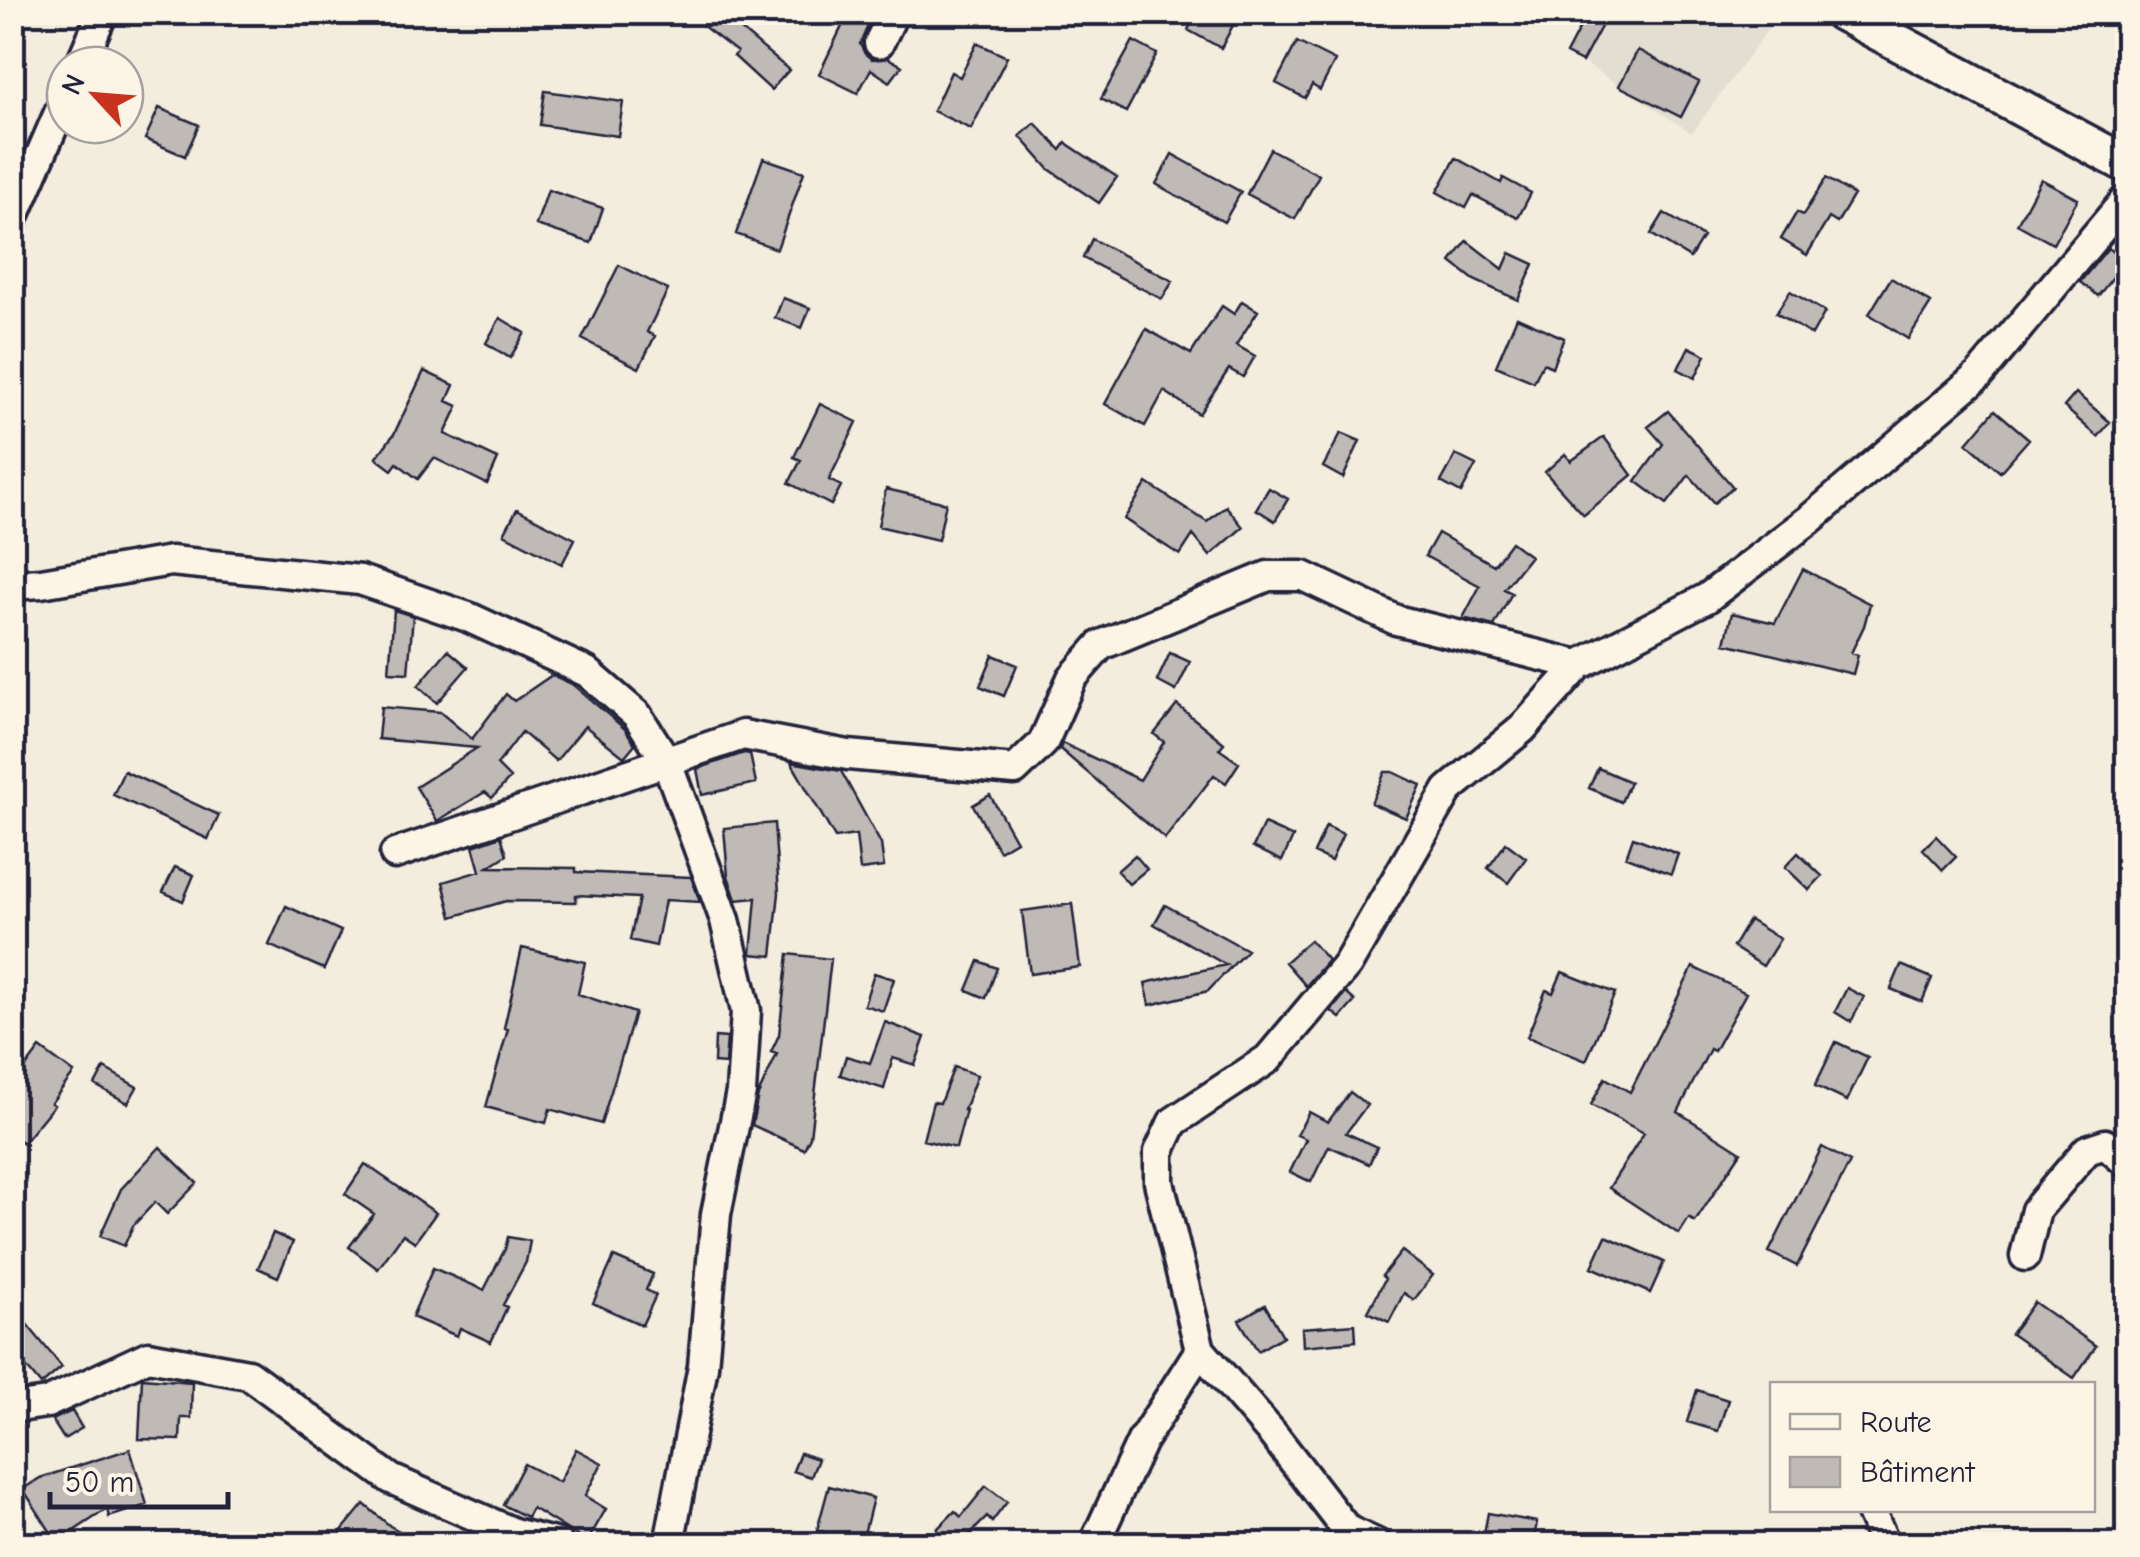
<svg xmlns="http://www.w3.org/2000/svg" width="2140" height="1557" viewBox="0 0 2140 1557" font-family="'Comic Neue',sans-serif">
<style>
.built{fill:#e3ded2}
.building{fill:#bfbab6;stroke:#22223b;stroke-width:2.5}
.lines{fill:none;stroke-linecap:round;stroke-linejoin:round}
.minor-casing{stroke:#22223b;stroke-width:35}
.tertiary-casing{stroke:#22223b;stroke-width:42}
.minor{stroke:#fcf5e5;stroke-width:28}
.tertiary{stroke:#fcf5e5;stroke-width:35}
</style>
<rect width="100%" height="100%" fill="#f3edde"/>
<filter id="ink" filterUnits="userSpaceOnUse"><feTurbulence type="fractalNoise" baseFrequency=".01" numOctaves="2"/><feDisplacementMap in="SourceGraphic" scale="20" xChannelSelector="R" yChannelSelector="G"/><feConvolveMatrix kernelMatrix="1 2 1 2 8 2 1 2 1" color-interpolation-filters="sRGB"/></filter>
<g filter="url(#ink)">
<path class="built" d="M1586,13H1780L1692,133L1572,55Z"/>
<path class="building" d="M685,12H720L789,70L771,90L734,56L737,52Z
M849,12H874L860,44L865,54L872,59L888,58L902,66L890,82L871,69L858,93L819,74Z
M1197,12H1240L1221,48L1188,30Z
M1588,12H1609L1582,62L1566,54Z
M1133,41L1157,54L1126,112L1101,99Z
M1297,42L1335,61L1320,90L1312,85L1305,98L1276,83Z
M977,43L1007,57L971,129L933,111L951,72L960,77Z
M1638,50L1699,82L1681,117L1619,86Z
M545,91L623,102L618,136L540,125Z
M159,108L199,125L185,156L145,139Z
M1035,123L1061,150L1066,143L1117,177L1099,203L1049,169L1020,136Z
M1270,149L1319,175L1295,219L1247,194Z
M1172,154L1241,192L1224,222L1156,184Z
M763,158L804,172L777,249L736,234Z
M1456,158L1501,183L1503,178L1531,193L1518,218L1473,195L1466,208L1437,192Z
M1826,178L1854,195L1837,223L1829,218L1807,255L1781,239L1797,212L1803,215Z
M2041,179L2078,199L2053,244L2017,224Z
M548,190L603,208L591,243L536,225Z
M1664,213L1703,237L1690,258L1651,234Z
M1092,239L1173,281L1162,299L1083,258Z
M1467,241L1503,269L1510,253L1534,264L1518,300L1474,280L1451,262Z
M2108,248L2125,262L2098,296L2080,282Z
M619,265L668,290L647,332L655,336L639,368L582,339Z
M1891,278L1931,303L1908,339L1869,314Z
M1790,291L1825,312L1812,335L1776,313Z
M783,298L810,308L802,328L775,318Z
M1242,301L1258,311L1236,345L1255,356L1243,377L1229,369L1199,414L1164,391L1145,426L1105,404L1146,329L1191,354L1222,306L1234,314Z
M1517,317L1564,338L1552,367L1543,363L1534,382L1496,366Z
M500,318L525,333L510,358L486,343Z
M1689,347L1706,355L1695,378L1678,369Z
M424,371L454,385L447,401L458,406L445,434L498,459L487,484L434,458L418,479L397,463L392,470L376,458L394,434Z
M2076,393L2110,422L2098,437L2064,407Z
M820,404L857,422L829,480L841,486L831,505L789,483L801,460L794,457Z
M1995,410L2029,439L2000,472L1967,443Z
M1668,411L1733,487L1714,503L1689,475L1667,504L1636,481L1663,444L1648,427Z
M1341,433L1360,441L1343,478L1323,467Z
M1604,437L1632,475L1584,515L1545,472L1565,454L1571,461Z
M1456,455L1476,465L1461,493L1441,482Z
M1147,483L1207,522L1226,506L1243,527L1210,556L1193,535L1180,555L1124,519Z
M1269,488L1288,499L1275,521L1256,509Z
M886,489L946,503L938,540L878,526Z
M517,509L575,539L562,564L504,534Z
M1438,533L1494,565L1511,542L1530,556L1504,589L1512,593L1494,626L1463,618L1480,586L1425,556Z
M1803,569L1870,604L1864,626L1851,653L1858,655L1853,674L1725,643L1732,613L1775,623Z
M394,610L413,616L408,673L389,672Z
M448,650L468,667L437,703L418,686Z
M1170,653L1190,662L1176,691L1157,681Z
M993,655L1017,665L1004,696L980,686Z
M552,675L572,684L625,729L635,744L624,757L585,726L556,761L522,732L497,765L510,778L492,798L485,792L437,821L416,787L477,748L378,739L381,707L440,712L472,739L506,694L514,701Z
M1177,705L1224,743L1219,749L1239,763L1226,783L1214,775L1165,839L1060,749L1062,743L1140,780L1164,742L1154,734Z
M744,753L750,754L756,783L702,795L697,769Z
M791,762L841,771L881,844L884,867L860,870L856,835L835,838Z
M1598,768L1630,782L1621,802L1589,788Z
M124,771L219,815L208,839L113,795Z
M1385,772H1393L1421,785L1406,818L1371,803Z
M990,795L1016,841L999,851L973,805Z
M774,823L779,893L772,956L751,954L756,898L736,900L728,876L724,828Z
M1264,824L1293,837L1282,861L1253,847Z
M1326,826L1343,834L1331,861L1314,853Z
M501,836L507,855L488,867L576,868V872L691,877L700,902L665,900L656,946L630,940L639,898L576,895V902L506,901L452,917L443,882L480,871L473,846Z
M1936,836L1956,857L1943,870L1923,849Z
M1633,837L1678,854L1671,874L1626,857Z
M1506,843L1526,858L1508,883L1488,868Z
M1798,853L1822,876L1809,890L1785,867Z
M1135,855L1147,869L1129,884L1117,871Z
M175,867L194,875L183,901L163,892Z
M1072,904L1080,967L1030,974L1022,911Z
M1165,905L1247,950L1208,991L1150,1005L1145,983L1226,965L1154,924Z
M286,906L341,931L324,969L269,945Z
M1749,920L1780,939L1763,966L1733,947Z
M1310,940L1328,960L1306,986L1285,962Z
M522,948L585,962L578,994L635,1013L601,1124L550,1109L546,1123L486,1107L508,1029L504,1028Z
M788,954L831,959L810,1137L804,1149L752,1125L758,1095L777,1054L771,1052L779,1035Z
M979,961L997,968L986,998L967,990Z
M1901,965L1932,978L1922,1002L1891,989Z
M1693,967L1746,993L1714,1051L1710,1049L1678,1112L1741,1152L1695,1222L1689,1218L1679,1234L1609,1188L1644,1133L1591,1105L1605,1078L1630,1092Z
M1562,972L1615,993L1586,1061L1527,1037L1546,990L1553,993Z
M874,973L894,979L883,1011L864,1005Z
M1847,988L1864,997L1851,1022L1835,1012Z
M1346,993L1355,1001L1340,1018L1331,1011Z
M885,1022L925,1037L915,1065L893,1058L884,1089L840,1075L846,1056L870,1063Z
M715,1037L727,1038L725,1064L714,1063Z
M1836,1042L1868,1057L1847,1101L1815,1086Z
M40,1048L74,1073L51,1103L54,1105L23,1143L12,1135V1086Z
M954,1067L977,1075L964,1110H966L956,1148L923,1140L933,1102L940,1103Z
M104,1068L137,1087L128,1103L95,1085Z
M1350,1092L1367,1105L1346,1133L1377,1147L1369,1164L1329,1146L1311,1182L1290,1172L1306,1139L1297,1135L1309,1112L1328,1122Z
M160,1147L197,1183L167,1214L155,1202L133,1226L124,1246L100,1236L121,1189Z
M1822,1147L1850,1162L1797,1266L1769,1252Z
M365,1164L436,1213L415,1242L403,1234L378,1269L349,1247L374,1214L345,1194Z
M273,1233L293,1242L278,1277L258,1268Z
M1606,1236L1664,1262L1650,1293L1592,1267Z
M508,1237L530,1241L526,1262L503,1305L507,1307L491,1342L460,1328L457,1336L412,1317L433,1268L484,1290L505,1249Z
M1402,1251L1433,1275L1414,1300L1404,1293L1389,1322L1368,1312L1385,1279L1382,1276Z
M614,1257L653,1274L646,1290L656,1295L642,1325L593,1303Z
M2034,1302L2096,1346L2074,1378L2011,1334Z
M1265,1305L1283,1336L1258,1351L1239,1320Z
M12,1306L62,1367L41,1385L12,1350Z
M1355,1324L1356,1341L1303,1346L1302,1328Z
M142,1378L192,1382L191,1418H181L180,1440L139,1439Z
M1697,1390L1728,1400L1718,1431L1687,1422Z
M72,1411L82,1428L64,1439L52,1420Z
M130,1449L147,1505L109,1517L107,1509L57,1542L23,1489L40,1478Z
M576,1449L602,1463L585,1496L606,1509L587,1542L532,1508L527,1517L503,1505L524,1464L559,1482Z
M800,1453L818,1459L811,1477L793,1471Z
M829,1486L873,1498L862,1542L817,1530Z
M986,1486L1007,1502L992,1522L987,1517L960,1544H940L942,1542L933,1533L955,1511L961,1517Z
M364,1504L390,1526L424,1544H353L340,1533Z
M1488,1513L1537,1522L1533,1544H1482Z"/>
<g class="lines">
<defs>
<path id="minor" d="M879,43L894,12
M80,65L103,12
M12,221L65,99
M12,585L41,583L171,561L360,580L468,617L587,672L637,715L667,762L725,920L746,1011L741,1092L716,1214L703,1366L669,1544
M395,854L743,735L848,755L1015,770L1043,743L1072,678L1101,645L1268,576H1303L1396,620L1579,665L1707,598L1810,519L1979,375L2128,197
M2025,1256L2036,1210L2087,1150L2105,1144L2128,1164
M1200,1350L1272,1433L1347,1530L1377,1544
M12,1408L47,1403L148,1356L248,1374L391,1479L514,1533L558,1544
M1870,1510L1885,1544
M1094,1544L1142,1441L1200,1350L1159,1182V1152L1173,1122L1268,1059L1347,965L1448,790L1522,729L1579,665"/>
<path id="tertiary" d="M1841,12L2128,165"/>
</defs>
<use href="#minor" class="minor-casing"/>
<use href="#tertiary" class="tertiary-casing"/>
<use href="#minor" class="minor"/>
<use href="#tertiary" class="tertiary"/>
</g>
</g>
<rect width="2140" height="1557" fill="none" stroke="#fcf5e5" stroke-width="50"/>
<rect x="25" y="25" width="2090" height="1507" fill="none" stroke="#22223b" stroke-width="4" filter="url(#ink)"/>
<rect x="1770" y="1382" width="325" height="130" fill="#fcf5e5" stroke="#a5a1a1" stroke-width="2.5"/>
<rect x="1790" y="1414" width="50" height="15" fill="#fcf5e5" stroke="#a5a1a1" stroke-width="2.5"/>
<text x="1860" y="1432" font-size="30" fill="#22223b">Route</text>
<rect x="1790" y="1457" width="50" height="30" fill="#bfbab6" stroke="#a5a1a1" stroke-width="2.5"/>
<text x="1860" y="1482" font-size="30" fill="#22223b">Bâtiment</text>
<g transform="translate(95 95) rotate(296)"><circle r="48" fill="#fcf5e5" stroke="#a5a1a1" stroke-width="2.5"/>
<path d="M0-8L18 38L0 25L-18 38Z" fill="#c8321e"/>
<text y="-15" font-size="28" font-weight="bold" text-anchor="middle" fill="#22223b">N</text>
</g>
<path d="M50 1492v15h178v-15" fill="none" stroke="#22223b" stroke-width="5"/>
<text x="65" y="1492" font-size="30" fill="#22223b" stroke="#fcf5e5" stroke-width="8" paint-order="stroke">50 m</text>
</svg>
